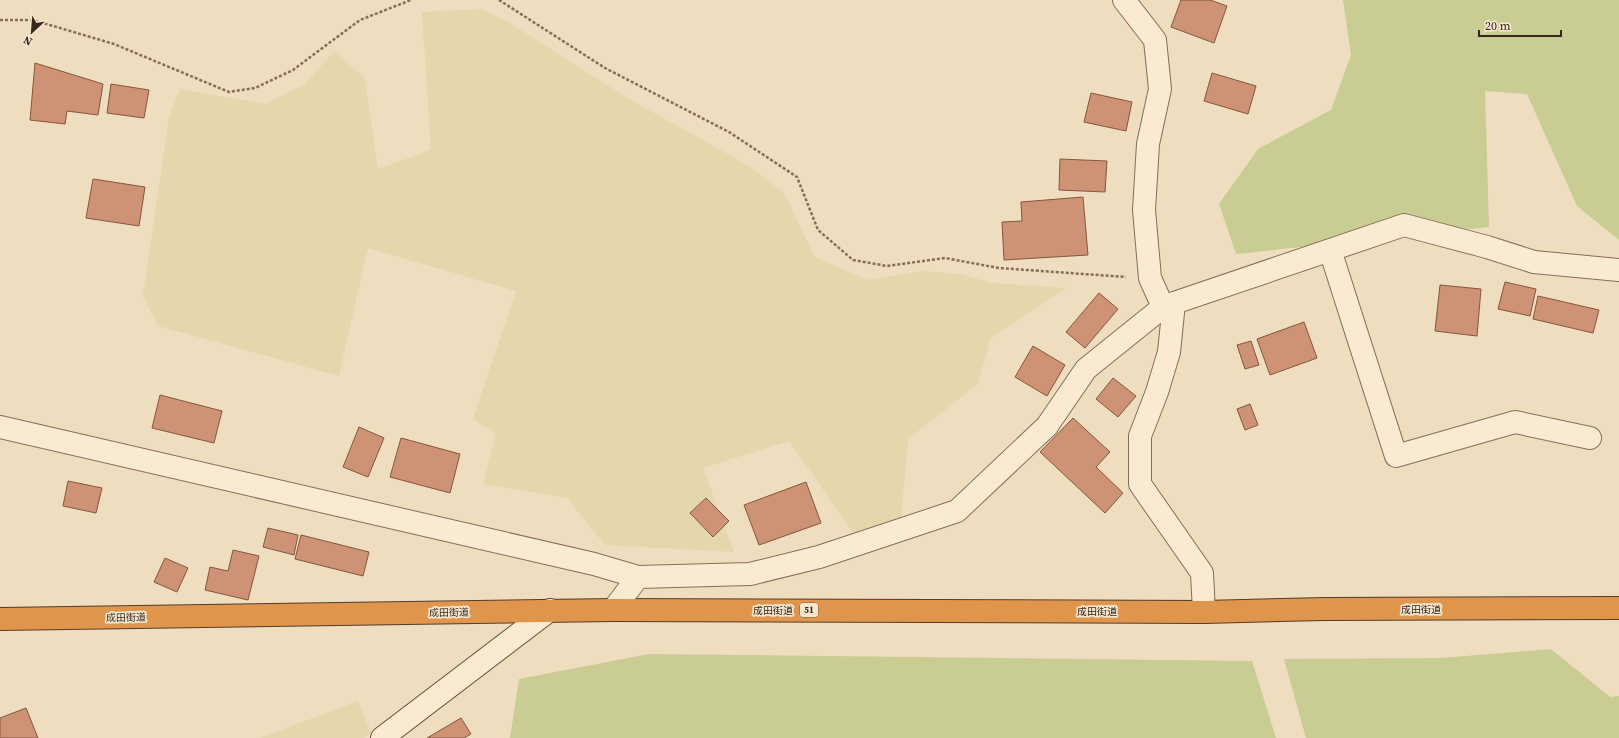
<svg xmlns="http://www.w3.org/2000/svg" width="1619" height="738" viewBox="0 0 1619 738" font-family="'Source Serif 4','Noto Sans JP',serif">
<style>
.farmland{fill:#e4d7ac}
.green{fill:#c9cc93}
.building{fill:#cd9374;stroke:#86553d}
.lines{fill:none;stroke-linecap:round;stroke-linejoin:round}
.street-casing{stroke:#876d57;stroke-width:24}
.secondary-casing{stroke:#684e3a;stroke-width:24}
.highway-casing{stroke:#543c2c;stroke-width:24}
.path{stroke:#876d57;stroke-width:2.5;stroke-dasharray:3 2;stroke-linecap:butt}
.street{stroke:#f9ebd2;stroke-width:22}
.secondary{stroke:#f9ebd2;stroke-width:22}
.highway{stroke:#e0954d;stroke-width:22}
.labels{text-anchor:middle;stroke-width:3.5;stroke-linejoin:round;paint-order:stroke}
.shield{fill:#f5e7ce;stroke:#6f6151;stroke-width:1}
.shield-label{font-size:9px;font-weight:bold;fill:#36271c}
.street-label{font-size:10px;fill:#36271c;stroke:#f5e7ce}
</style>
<rect width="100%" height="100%" fill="#eeddbf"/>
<path class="farmland" d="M481,9L508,22L629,99L751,167L784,193L815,257L868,280L921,271L961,274L992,283L1066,288L990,339L978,384L908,439L901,520L853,533L789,441L703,468L734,552L605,545L567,498L483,484L496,434L473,419L516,291L368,248L339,376L158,326L143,296L169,117L180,89L265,104L303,85L335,51L365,79L378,169L431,150L422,12Z
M358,701L371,733L364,738H260Z"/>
<path class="green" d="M1343,0H1619V240L1577,206L1527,94L1485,91L1489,227L1236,254L1219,204L1258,149L1331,110L1351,55Z
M1551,649L1610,697L1619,696V738H1306L1284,659L1442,658Z
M649,654L1252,661L1276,738H510L519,679Z"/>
<path class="building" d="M1181,0H1210L1227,6L1214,43L1171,27Z
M35,63L103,84L98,115L67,111L65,124L30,120Z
M1212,73L1256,86L1248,114L1204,101Z
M111,84L149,90L144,118L107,113Z
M1091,93L1132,102L1126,131L1084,122Z
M1060,159L1107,161L1105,192L1059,190Z
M93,179L145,187L139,226L86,218Z
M1083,197L1088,255L1004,260L1002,222L1022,221L1021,202Z
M1505,282L1536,289L1530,316L1498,309Z
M1440,285L1481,289L1477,336L1435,331Z
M1099,293L1118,309L1085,348L1066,332Z
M1538,296L1599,310L1593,333L1533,319Z
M1304,322L1317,358L1270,375L1257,339Z
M1251,341L1259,365L1245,369L1237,345Z
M1033,346L1065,365L1047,396L1015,377Z
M1113,378L1136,396L1118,417L1096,399Z
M160,395L222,411L214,443L152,428Z
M1250,404L1258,425L1245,430L1237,409Z
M1073,418L1110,452L1096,467L1123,493L1105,513L1040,452Z
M359,427L384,438L368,477L343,467Z
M401,438L460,454L450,493L390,477Z
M68,481L102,488L96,513L63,506Z
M806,482L821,523L759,545L744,505Z
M706,498L729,521L713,537L690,513Z
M268,528L298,535L294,555L263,547Z
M301,535L369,552L363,576L295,559Z
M233,550L259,556L248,600L205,590L210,567L228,571Z
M165,558L188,568L177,592L154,582Z
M26,708L38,738H0V718Z
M461,718L471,734L464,738H427Z"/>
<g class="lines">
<defs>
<path id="street" d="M1124,0L1155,40L1160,89L1148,144L1144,210L1150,278L1163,307
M1330,250L1396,456L1515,422L1590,438
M1174,303L1169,352L1157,392L1140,436V484L1202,573L1204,612
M0,427L594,564L638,577L750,574L819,557L957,511L1047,426L1086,369L1163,307L1174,303L1404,225L1487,247L1534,262L1619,270
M613,610L638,577"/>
<path id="secondary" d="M382,738L550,610"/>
<path id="highway" d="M0,619L613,610L1204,612L1325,609L1619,608"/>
</defs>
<use href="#street" class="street-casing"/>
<use href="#secondary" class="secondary-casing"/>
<use href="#highway" class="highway-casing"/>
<path class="path" d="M499,0L605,68L729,132L797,177L818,230L853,260L887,266L945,258L999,268L1126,277
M0,20H33L114,44L229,92L255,88L293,70L360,20L411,0"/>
<use href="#street" class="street"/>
<use href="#secondary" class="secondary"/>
<use href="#highway" class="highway"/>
</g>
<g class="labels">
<rect class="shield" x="800" y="603" width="18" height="14" rx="3"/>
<g class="shield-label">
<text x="809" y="613">51</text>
</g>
<g class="street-label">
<text x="1421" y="613">成田街道</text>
<text x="773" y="614">成田街道</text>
<text x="1097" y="615">成田街道</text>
<text transform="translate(449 612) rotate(-1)" y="4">成田街道</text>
<text transform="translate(126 617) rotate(-1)" y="4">成田街道</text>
</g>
</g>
<g transform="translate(32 32) rotate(206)" stroke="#f5e7ce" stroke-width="3" paint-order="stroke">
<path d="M0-3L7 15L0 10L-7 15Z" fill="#36271c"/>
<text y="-6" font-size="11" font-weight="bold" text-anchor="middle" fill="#36271c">N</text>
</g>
<path d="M1479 30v6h82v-6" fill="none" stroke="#36271c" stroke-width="2"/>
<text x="1485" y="30" font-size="12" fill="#36271c" stroke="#f5e7ce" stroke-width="3" paint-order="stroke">20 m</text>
</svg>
